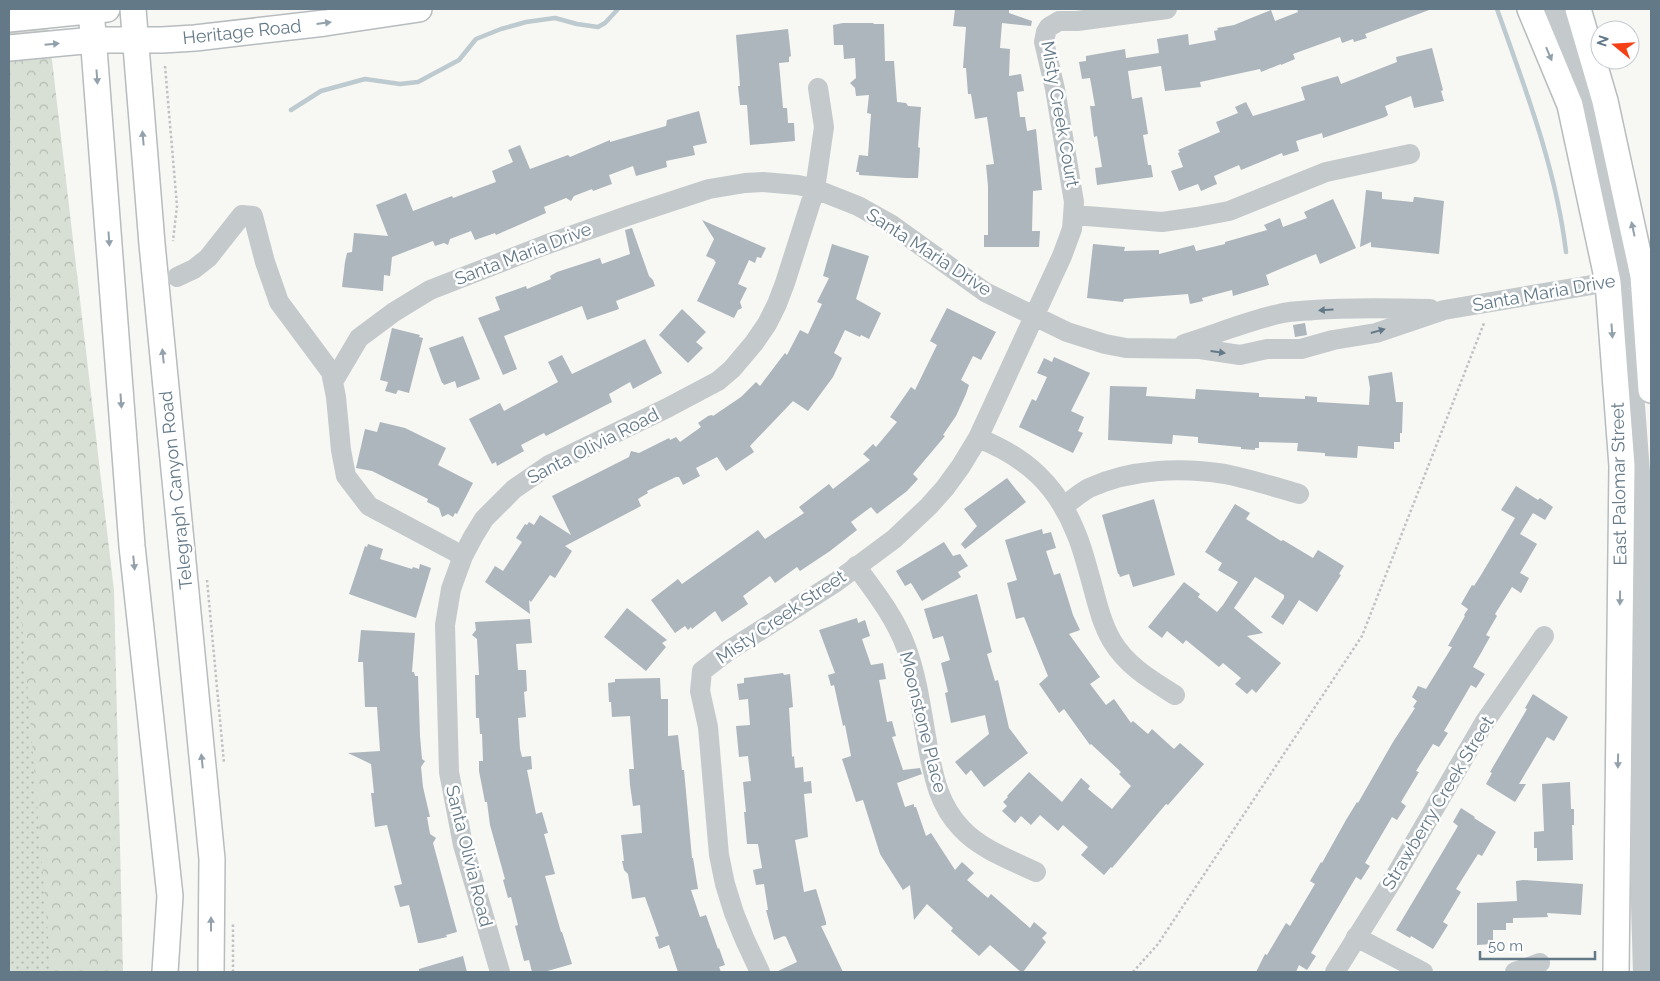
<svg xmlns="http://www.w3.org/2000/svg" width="1660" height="981" viewBox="0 0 1660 981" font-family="Raleway,sans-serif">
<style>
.grass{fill:url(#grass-dots)}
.forest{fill:url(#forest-crowns)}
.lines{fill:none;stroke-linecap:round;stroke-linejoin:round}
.stream{stroke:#bdcacf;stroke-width:4.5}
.building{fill:#acb6bc}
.major-casing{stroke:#b7bcbf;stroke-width:28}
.path{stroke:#bfc2c4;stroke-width:2.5;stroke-dasharray:2.5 2.5;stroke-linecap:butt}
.minor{stroke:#c4c9cc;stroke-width:20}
.major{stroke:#fff;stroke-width:25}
.oneway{fill:#92a1ac}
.oneway2{fill:#637988}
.labels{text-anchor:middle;stroke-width:5;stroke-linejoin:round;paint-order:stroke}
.street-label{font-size:18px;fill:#637988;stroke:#fff}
</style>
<defs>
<pattern id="grass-dots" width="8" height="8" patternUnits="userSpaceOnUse" patternTransform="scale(1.25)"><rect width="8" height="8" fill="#d8dfd4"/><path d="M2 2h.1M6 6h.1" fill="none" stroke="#b3bab2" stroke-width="1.8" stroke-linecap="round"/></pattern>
<pattern id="forest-crowns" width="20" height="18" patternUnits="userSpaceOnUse" patternTransform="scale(1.25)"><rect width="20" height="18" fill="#d8dfd4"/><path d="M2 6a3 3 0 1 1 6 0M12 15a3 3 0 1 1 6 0" fill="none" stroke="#b3bab2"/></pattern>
</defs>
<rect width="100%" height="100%" fill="#f7f7f3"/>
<path class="grass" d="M9,465L52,969L51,972H9Z"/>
<path class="forest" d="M9,9H46L114,591L123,972H51L9,465Z"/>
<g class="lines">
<path class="stream" d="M1497,9C1525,88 1556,168 1566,252
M291,110L321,91L365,79L400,84L418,82L459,60L476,39L501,29L526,22L555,18L577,24L598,27L605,23L618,9"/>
</g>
<path class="building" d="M955,9H1009V13L1032,21L1031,26L1002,23L1000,48L1010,49L1009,76L1021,74L1024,91L1017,92L1020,117H1025L1027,131L1036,129L1042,190L1033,191L1032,231H1040L1039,247H984V235H988V186L986,165L994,164L987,117L975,119L971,94H968L966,68H963L966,27L953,26Z
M1297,9L1429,10L1365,34L1367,38L1354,42L1353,39L1342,43L1340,37L1293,54L1295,59L1281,65V64L1261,72L1260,69L1200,82L1201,87L1165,91L1161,66L1128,71L1132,99L1142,97L1148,134L1143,135L1148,165H1151L1153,177L1097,185L1095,168L1102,167L1097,136L1094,137L1090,106H1095L1090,78L1082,79L1079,62L1086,61V56L1125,49L1126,58L1159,53L1157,39L1188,34L1189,45L1216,40L1214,31L1218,30L1217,28L1234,25L1271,10L1275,21L1298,12Z
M843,23H873L874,24H884L885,61H894L897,102L906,103L908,106L921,107L918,147L920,148L918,178H906L859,175V172H856L859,155L868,156L871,114L867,113L869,95L856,96L855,88L850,83L856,78L855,58L844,59L843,45H834L833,25Z
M788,29L791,56L789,57V62L779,63L783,108H787L788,123H794L795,141L750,145L747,105H740L738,86H740L739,72L736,35Z
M1432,48L1443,90L1441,91L1444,101L1414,108L1411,96L1385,106L1388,115L1385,117L1323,138L1322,133L1296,141L1299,151L1283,156L1282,153L1241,170L1239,165L1214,176L1217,184L1201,191L1198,184L1179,191L1171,171L1183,167L1178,153L1180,152L1178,150L1220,132L1216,122L1238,113L1235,107L1246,102L1253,116L1305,100L1301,87L1338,76L1341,84L1397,62L1396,57Z
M699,111L707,143L693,146L695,155L666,161L667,167L636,176L633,166L609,175L612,184L593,191L592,189L574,196L571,201L566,198L544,207L546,213L496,235L495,233L475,240L471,231L450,239L448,245L444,243L435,246L433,241L392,257L390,276L384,275L383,291L342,287L345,262L347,253L352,252L354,233L388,236L376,205L406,193L413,211L452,196L453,198L496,182L492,171L513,162L508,150L520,145L530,169L568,155L570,157L610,140V142L666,126L667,120Z
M1366,190L1382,192V199L1413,202L1414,197H1416L1444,201L1439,254L1371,247V242L1360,247Z
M1333,199L1356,248L1320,264L1316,254L1266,275L1269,285L1233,296L1232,290L1202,298L1203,301L1190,304L1188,294L1124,299L1123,302L1087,298L1093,244L1125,247L1124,251L1159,250V254L1194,245L1196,251L1225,244V242L1267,230L1264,225L1280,218L1283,227L1307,218L1304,212Z
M702,220L766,248L761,258L757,257L755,263L749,260L738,284L747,288L740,302L742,308L738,310L734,318L697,301L716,262L714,261L715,260L706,256L714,239Z
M632,228L649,276L653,280L655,286L616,301L619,309L587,320L582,306L504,336L517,369L503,375L478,318L500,310L495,297L526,286L527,289L551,279L550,276L557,272L600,258L602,264L630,254L625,230Z
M832,244L869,256L856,299L881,313L869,339L861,335L860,337L845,330L834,353L842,358L833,377L808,411L793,401L750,446L754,452L726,471L717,457L696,468L700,476L683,485L679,477H676L647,491L648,493L638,499L641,506L565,546L572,551L555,578L550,575L531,602L529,600L530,614L485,582L495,566L503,571L522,542L516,538L525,524L527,525L529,522L534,525L540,515L571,535L552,496L629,457L631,451L639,453L669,438L670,440L676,437L680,442L701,427L698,423L708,416L712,415L713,416L741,397L756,382L760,386L785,353L787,355L800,330L808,334L822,304L817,302L829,278L823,276Z
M947,308L996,332L981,360L973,356L961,380L969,385L966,394L956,416L943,435L945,436L913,474L918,479L907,491L877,514L871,507L851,522L857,530L830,551L800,571L797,567L775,583L770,576L743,596L748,604L722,622L715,611L692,629L691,627L688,630L685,626L675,633L651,600L678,579L682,584L758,530L765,539L804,513L799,507L829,484L833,489L870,460L863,454L873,444L876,447L897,422L890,417L911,387L915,390L937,345L930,341Z
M682,309L706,332L696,342L703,348L688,363L659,335Z
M1305,323L1307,335L1295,337L1293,325Z
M392,328L420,335L419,337L423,338L409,393L398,390L396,394L385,391L388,382L380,380Z
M463,336L480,379L457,388L455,381L444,385L443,383H442L429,348Z
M645,339L662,373L633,389L630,382L609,394L612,402L546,436L544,433L521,445L524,451L497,466L496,462L492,464L469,419L500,403L504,411L558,382L548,362L562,355L572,374Z
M1054,357L1090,373L1071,411L1084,417L1078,431L1083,433L1073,453L1019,427L1032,399L1036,401L1047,377L1037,373L1044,358L1052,362Z
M1392,372L1396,402H1403L1402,433H1400V442H1394V449L1358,446L1357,458L1325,456V453L1297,451L1298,443L1259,442V448H1255V450L1241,449V447L1198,443V437L1173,435L1172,444L1108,440L1110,386L1147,387L1146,396L1195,399L1196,389L1259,393V397L1305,399V396L1317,397V402L1369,405L1370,388L1368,376Z
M380,422L405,428L446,448L438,465L473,483L457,514L455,513L453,517L448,514L442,517L439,508L427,502L428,499L372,471L356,468L365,429L377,432Z
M1007,478L1026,502L965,549L961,544L977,526L964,509Z
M1516,486L1538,500L1540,498L1553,507L1545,520L1533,513L1520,534L1537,544L1520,573L1529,578L1521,593L1512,587L1495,614L1497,616L1486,635L1490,637L1473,667L1485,674L1476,688L1471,685L1444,731L1448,733L1439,747L1433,744L1416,771L1419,772L1401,802L1406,806L1397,820L1392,817L1365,863L1370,866L1361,880L1356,877L1311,953L1316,956L1307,970L1299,965L1296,972H1256L1265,954L1267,955L1286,923L1290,926L1315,884L1310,881L1321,862L1322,863L1346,820L1357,802L1358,803L1393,742L1415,708L1413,707L1417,701L1412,697L1418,686L1426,689L1452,647L1448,646L1465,616L1464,615L1468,609L1461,604L1472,585L1474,586L1481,575L1515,518L1501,510Z
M1154,499L1175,575L1133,587L1129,574L1120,577L1119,574H1118L1102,515Z
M1235,504L1250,513L1246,519L1281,541L1283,540L1313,558L1318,550L1344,566L1339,574L1341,575L1317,612L1299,600L1283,625L1271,617L1284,598V595L1255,577L1234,608L1263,633L1247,636L1281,663L1256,693L1252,689L1247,694L1235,684L1241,678L1223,663L1219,667L1186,640L1183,644L1167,631L1162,638L1148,627L1184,582L1200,594L1198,597L1217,612L1223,605L1238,582L1218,570L1222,563L1205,552Z
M1042,529L1043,534L1051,532L1056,548L1046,551L1054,575L1060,573L1073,615L1080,630L1069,634L1100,677L1090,684L1106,705L1114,699L1131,723L1133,721L1148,734L1152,729L1174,749L1180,743L1204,764L1168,805L1166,804L1112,868L1111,867L1104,875L1081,855L1088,847L1063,825L1058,831L1040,815L1031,825L1021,816L1015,823L1002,811L1007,806L1003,802L1008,797L1007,796L1029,772L1062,802L1081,778L1090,786L1088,789L1112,809L1131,786L1119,774L1121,772L1091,744L1090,745L1064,709L1059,713L1039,684L1048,676L1024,617L1016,619L1007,583L1017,580L1005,540Z
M944,542L953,556L960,554L968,566L958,572L961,577L922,601L911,583L905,586L896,571Z
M368,544L383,549L380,559L412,569L413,567L419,569L420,564L431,568L416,618L349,594L365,546L367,547Z
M977,594L992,652L987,654L995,681L998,680L1009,728L1028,753L984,787L971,770L966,775L955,762L989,734L985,715L951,723L945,693L948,692L941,663L950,660L943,636L933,639L924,609Z
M627,608L667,640L662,643L666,647L646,671L604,637Z
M857,618L858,623L865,620L870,636L862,639L871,665L883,663L886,679L879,680L887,722L892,721L896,736L892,737L903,770L920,768L922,774L897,783L905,807L914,804V807H916L926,836L931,833L955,870L962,862L974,873L967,880L988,898L991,894L1030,928L1034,922L1047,933L1042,938L1046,942L1023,972H1021L990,945L979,956L951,931L953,928L927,904L914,920L910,885L903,890L880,854L863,800L856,802L842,759L851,756L845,725L843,726L834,685L831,686L828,675L835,673L819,630Z
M530,619L532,643L516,644L518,670H526L527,691L524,692L526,717L518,718L520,749L522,757L531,756L532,769L527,770L536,814L542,812L548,833L544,834L555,874L545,876L561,932H562L572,964L544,972H532L529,960L524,961L515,926L518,925L511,897L508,898L503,880L505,879L490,825L487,802H485L479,771V761H483L482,734H480L479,718H476L475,675H479L477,639L472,635L476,630L475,622Z
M361,630L415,633L412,672H414L415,676H418L420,736L422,759L425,761L421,767L423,787L430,817H427L430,834L436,838L433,843L457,932L446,935L447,937L421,943H418L409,905L400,907L394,886L402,884L387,825L375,827L371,793H374L371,764L348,753L380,751L377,707H365L363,662H358Z
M783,673L784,675L790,674L793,707L789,708L792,757L794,756L795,768L803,767L804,782L811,781L812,793L804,794L808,837L795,840L804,892L816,889L826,922V925L821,926L843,972H776L797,962L786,937L784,936L774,940L766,910H768L764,884L756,885L753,870L762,868L758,844H747L744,812H746L743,782L751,781L748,756L739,757L736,726L750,725L748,699L739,700L737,684L744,683V678Z
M660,678L661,699H668V736L678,735L682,770H684L692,858H693L698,889L691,890L700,917L706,915L718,949L719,948L725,965L719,967L721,972H678L669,945L659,949L655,937L659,936L645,897L632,899L628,874L624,870L622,861H624L621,835L642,833L640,805L633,806L630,785L629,769H634L630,716L612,717L611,702H609L608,683L615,682V679Z
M1533,694L1568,717L1554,741L1547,737L1519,784H1526L1515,802L1486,784L1492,773L1490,772L1527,709L1525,708Z
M1570,782L1571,809H1574V825H1572L1573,860L1537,861V848H1534V832L1544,831L1542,784Z
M1461,808L1475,817L1474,818L1496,832L1482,856L1478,854L1456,889L1461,892L1443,922L1448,925L1433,949L1411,936L1410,938L1396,930L1458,826L1453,822Z
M1523,880L1583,884L1581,915L1547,913L1548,917L1513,918V923H1506V930H1493V944L1477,945V903L1517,901L1516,881Z
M463,956L467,972H419V969Z"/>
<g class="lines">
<defs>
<path id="major" d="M91,9L132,546L170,896L165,972
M133,9L152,244L212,859L211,972
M1530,9L1570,105L1608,282L1622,466L1616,972
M1578,9L1605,101L1643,276L1651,390
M9,19L107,9
M9,48L94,40H162L195,38L325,23L419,9"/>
</defs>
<use href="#major" class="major-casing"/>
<path class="path" d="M165,66L177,206L173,241
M207,580L224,763
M233,972V924
M1133,972L1158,944L1362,636L1484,323"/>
<path class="minor" d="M1554,9L1564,34L1587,114L1610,224L1629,326L1640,472L1642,663L1640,871L1643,972
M1074,215L1162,222L1197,217L1229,211L1326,172L1410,154
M177,277L194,269L208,258L242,215L253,216L265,262L279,302L331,372L336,397L341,450L346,476L369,506L463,556
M1184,344C1217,334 1249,320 1283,313C1293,311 1304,311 1314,310C1352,307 1391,308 1430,309
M333,382L359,338L394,312L430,290L545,245L630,215L709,189L745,183L763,182L798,185L815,189L858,206L892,225L985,292L1067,332L1105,344L1126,348L1200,349L1240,355L1267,349H1301L1333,340L1376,333L1444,310L1651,275
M978,438C1026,457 1057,485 1076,533C1083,549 1087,567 1092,584C1097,603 1102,624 1112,641C1127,666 1151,680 1175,695
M1064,506C1072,500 1080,493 1089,488C1130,469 1181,467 1225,474C1250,479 1275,487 1299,494
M856,566C875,592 895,617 906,647C918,679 922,715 928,748C934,778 939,805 961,828C980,849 1011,860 1036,872
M1356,937L1423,972
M500,972L463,845L449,772L445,625L451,589L463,556L473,537L484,519L514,489L549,465L667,408L718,381L732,369L754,343L767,324L777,304L785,283L815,189L824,127L818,88
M760,972L745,940L734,913L725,884L719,855L708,727L700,691L702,671L728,651L836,582L894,539L929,506L945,488L961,466L978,438L1062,256L1072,229L1074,202L1055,89L1044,42L1046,32L1049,27L1059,21H1077L1167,9
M1335,972L1394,878L1484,723L1544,636
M1515,972L1540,963"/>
<use href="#major" class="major"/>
</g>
<defs><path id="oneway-solid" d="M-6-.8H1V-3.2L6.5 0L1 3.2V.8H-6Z" transform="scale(1.25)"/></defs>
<g class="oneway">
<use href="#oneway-solid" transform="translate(324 23) rotate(-7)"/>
<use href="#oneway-solid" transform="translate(52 44) rotate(-5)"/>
<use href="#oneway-solid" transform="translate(1549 54) rotate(67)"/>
<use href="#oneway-solid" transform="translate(97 77) rotate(86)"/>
<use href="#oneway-solid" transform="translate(143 138) rotate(-95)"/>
<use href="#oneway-solid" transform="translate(1633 229) rotate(-102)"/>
<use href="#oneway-solid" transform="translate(109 239) rotate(86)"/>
<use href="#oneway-solid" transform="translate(1612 331) rotate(86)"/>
<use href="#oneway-solid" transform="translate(163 356) rotate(-96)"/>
<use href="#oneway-solid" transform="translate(121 401) rotate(86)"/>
<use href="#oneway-solid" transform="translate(134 563) rotate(84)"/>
<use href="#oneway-solid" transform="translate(1620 598) rotate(91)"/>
<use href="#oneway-solid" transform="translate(202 761) rotate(-96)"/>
<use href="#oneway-solid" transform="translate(1618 761) rotate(91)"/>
<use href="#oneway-solid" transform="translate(211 924) rotate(-90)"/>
</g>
<g class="oneway2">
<use href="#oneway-solid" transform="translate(1326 310) rotate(177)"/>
<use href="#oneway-solid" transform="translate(1378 331) rotate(-16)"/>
<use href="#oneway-solid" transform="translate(1218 352) rotate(8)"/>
</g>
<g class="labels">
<g class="street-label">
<text transform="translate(242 32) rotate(-6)" y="6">Heritage Road</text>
<text transform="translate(1060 114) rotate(80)" y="6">Misty Creek Court</text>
<text transform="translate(929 252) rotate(33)" y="6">Santa Maria Drive</text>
<text transform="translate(523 254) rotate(-21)" y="6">Santa Maria Drive</text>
<text transform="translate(1544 293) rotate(-10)" y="6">Santa Maria Drive</text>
<text transform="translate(593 446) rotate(-27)" y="6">Santa Olivia Road</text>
<text transform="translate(1619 484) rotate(-91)" y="6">East Palomar Street</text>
<text transform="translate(176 490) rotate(-96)" y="6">Telegraph Canyon Road</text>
<text transform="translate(781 617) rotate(-34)" y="6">Misty Creek Street</text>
<text transform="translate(923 722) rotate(76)" y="6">Moonstone Place</text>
<text transform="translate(1438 803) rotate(-59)" y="6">Strawberry Creek Street</text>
<text transform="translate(469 856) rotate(76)" y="6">Santa Olivia Road</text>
</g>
</g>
<rect width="1660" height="981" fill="none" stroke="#637988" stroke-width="20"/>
<g transform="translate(1615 45) rotate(288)"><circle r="24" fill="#ffffff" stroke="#c1c9cf"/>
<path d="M0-4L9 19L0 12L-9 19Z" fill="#f53f15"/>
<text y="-8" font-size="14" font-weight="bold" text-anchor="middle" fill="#637988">N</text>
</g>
<path d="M1480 951v8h115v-8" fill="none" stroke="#637988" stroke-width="2.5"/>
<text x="1488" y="951" font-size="15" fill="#637988" stroke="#ffffff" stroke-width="4" paint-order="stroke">50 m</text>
</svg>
